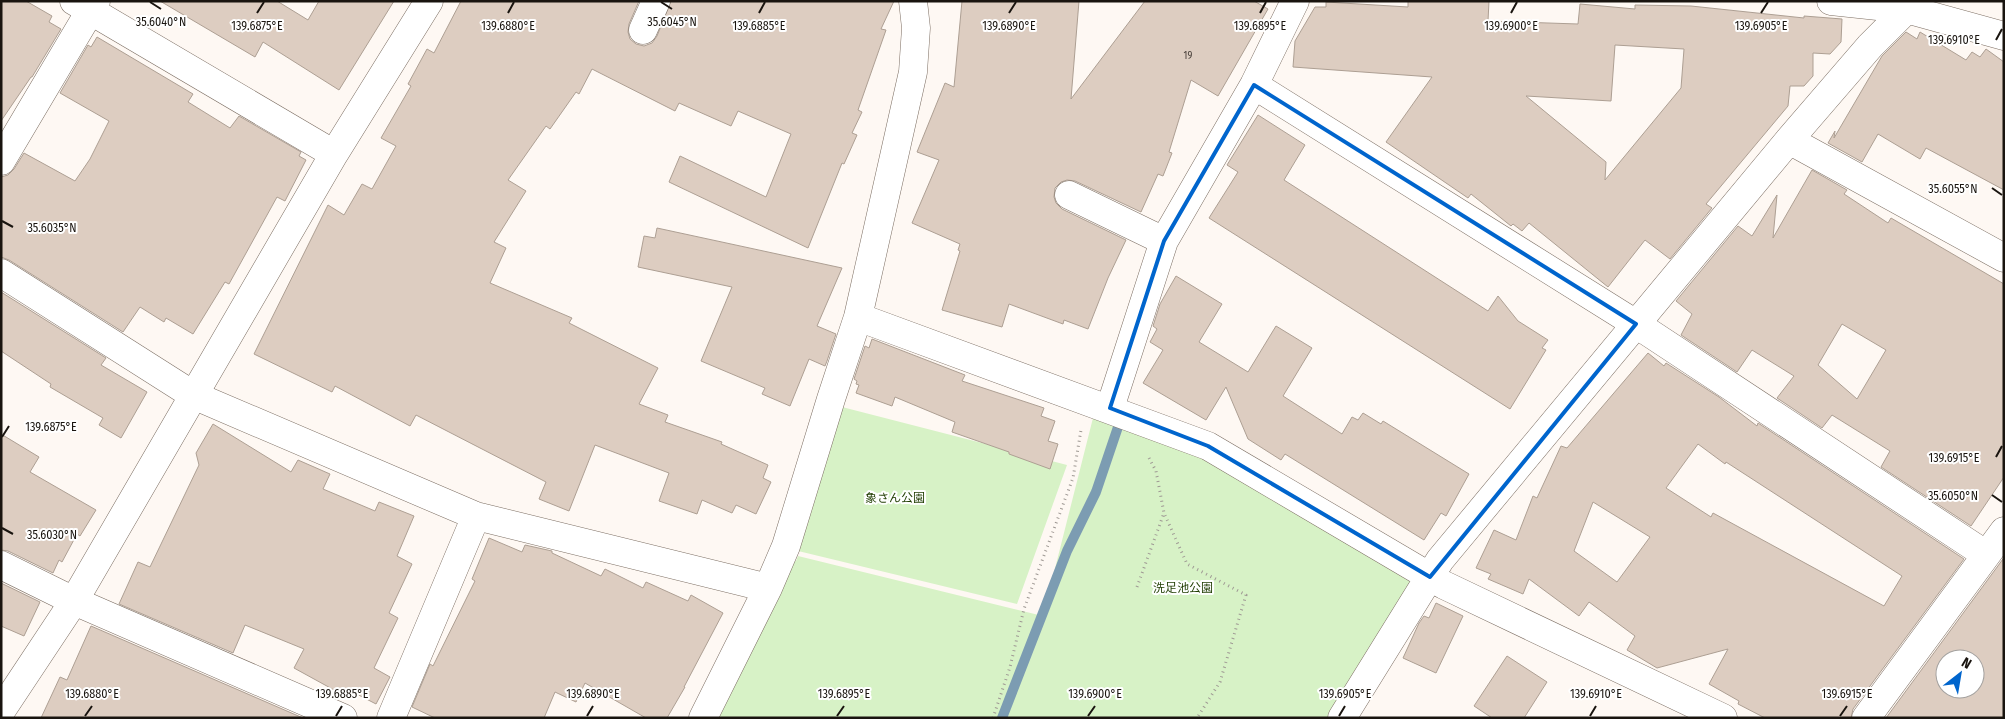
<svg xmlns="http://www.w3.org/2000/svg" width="2005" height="719" viewBox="0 0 2005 719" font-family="'Fira Sans Condensed','Noto Sans JP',sans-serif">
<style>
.green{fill:#d7f2c6}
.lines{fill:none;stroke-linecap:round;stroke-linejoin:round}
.stream{stroke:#7c9cb2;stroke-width:10}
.building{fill:#ddcdc1;stroke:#ad9f93;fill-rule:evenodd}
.minor-casing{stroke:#7c6e63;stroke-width:29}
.path{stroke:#9f9994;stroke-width:3;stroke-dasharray:1 4;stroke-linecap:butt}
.minor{stroke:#fff;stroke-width:28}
.marked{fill:none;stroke:#0065cd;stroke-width:4;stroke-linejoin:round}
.ticks{fill:none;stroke:#19140f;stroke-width:2}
.labels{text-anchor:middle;stroke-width:4;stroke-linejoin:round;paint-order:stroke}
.number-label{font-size:10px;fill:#4a423c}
.park-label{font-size:12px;fill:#1f3c00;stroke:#fff}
.ticks-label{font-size:12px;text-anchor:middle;fill:#19140f;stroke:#fff;stroke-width:4;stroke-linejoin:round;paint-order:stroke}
</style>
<rect width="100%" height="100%" fill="#fef8f3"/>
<path class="green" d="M842,407L1067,465L1017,604L794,550Z
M1095,410L1207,450L1415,581L1327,718H707L789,559L796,561L798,556L1043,616Z"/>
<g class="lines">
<path class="stream" d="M1002,718L1067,551L1096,492L1119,424"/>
</g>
<path class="building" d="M1,1H26L52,16L49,22L61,29L32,77H31L1,121Z
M160,1H277L308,20L319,1H394L339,90L263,42L255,57Z
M461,1H639L629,24L628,32L630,39L636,44L644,46L652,43L657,36L671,1H894L881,29L886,30L858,110L862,112L852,133L857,135L844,164L842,163L808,248L669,182L680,156L766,197L791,134L738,111L731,126L679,103L675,111L592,69L579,94L576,92L550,129L546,126L508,180L526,191L494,242L506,248L490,283L572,318L569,323L658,368L639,404L668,415L665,422L722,442L721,444L768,465L763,478L771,482L756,514L736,505L732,513L702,500L697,514L659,501L669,473L595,445L569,511L539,499L546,482L416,415L410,426L335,386L332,392L254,354L328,205L344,215L362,184L372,189L396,146L381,138L411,86L408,84L427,49L434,53Z
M962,1H1079L1071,99L1145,1H1254L1268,9L1218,96L1191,80L1169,152L1172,153L1163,176L1158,174L1141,212L1075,181L1067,180L1061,182L1055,188L1054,197L1056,203L1062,209L1126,240L1108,278L1088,329L1064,320L1063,324L1009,304L1002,327L942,310L960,251L958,250L960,244L912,223L939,160L917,152L945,83L954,87Z
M1408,1H1489L1488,21L1578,24L1580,4L1635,9V5L1691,6L1804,18V16L1842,19L1841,42L1830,54L1813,53V76L1804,86H1790L1788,106L1706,204L1712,208L1670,259L1645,240L1608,287L1529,223L1522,231L1513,224L1511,226L1471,194L1468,198L1386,142L1432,77L1293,67L1295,41L1315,7H1326V2L1408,7ZM1615,45L1684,49L1681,88L1605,180L1606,162L1526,96L1611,101Z
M1906,32L1917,39L1920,32L1966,60L1972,52L1980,57L1986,49L2004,62V190L1926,148L1920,159L1878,134L1862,162L1828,143L1835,131L1834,138L1882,56Z
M97,37L193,94L188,102L230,128L239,116L301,152L299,156L306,160L285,201L277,197L229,284L225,282L193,334L166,318L164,322L140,307L123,332L9,260L1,257V177L8,175L14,169L24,153L75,181L90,159L109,121L60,93L88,45L91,47Z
M1258,115L1305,145L1284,180L1488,311L1498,296L1518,321L1548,340L1542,348L1546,350L1510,409L1209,218L1238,172L1227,165Z
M1812,170L1847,190L1844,194L1888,223L1891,218L2004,284V477L1971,526L1881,467L1890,451L1832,415L1822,428L1777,398L1794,376L1752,350L1737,372L1681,335L1692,314L1676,301L1738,226L1752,236L1777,195L1773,238ZM1842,324L1886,350L1857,399L1818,365Z
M657,228L842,268L817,326L836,334L827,361L825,366L809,359L790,406L762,394L765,388L701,361L732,287L638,267L644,236L655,238Z
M1176,276L1222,304L1199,342L1248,372L1276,326L1312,348L1283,396L1342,434L1352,417L1358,420L1363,413L1381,424L1383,421L1469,474L1446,516L1441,513L1424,540L1285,454L1281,460L1248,439L1226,387L1206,420L1143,383L1163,350L1150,342L1157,329L1153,326L1160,304Z
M1,292L106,358L101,365L147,392L121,438L99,425L103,418L50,387L51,384L1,351Z
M872,339L965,375L962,381L1044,408L1041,416L1055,421L1048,441L1058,444L1050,469L1009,454V452L952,432L955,422L895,397L892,406L856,393L859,385L856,384L857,381L854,379L865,346L869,348Z
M1648,353L1664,366L1666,363L1719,397L1757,426L1758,423L1964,559L1853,709L1851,718H1765L1738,704L1739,701L1709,684L1728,649L1657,668L1627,650L1635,636L1589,602L1579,616L1529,579L1523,594L1488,579L1491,574L1476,568L1494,530L1516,540L1533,496L1537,498L1561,446L1567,448ZM1698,444L1725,464L1726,462L1902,576L1884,606L1713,513L1711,517L1666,488ZM1593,502L1650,537L1617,582L1574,551Z
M213,424L291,472L298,460L330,474L323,489L375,511L379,502L414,516L397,556L412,564L389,613L398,618L374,668L390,677L376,704L349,690L345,696L294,668L304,649L245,625L233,653L119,604L138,562L150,567L199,465L196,453Z
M1,434L39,457L30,472L96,510L80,536L77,534L62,562L59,560L53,573L8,551L1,550Z
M489,538L522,552L525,545L552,551V553L601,576L605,569L643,588L646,582L688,601L691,595L723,613L684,687H685L667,718H646L585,683L576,702L555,692L544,718H435L412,707L430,664L433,666L475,581L472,579Z
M2003,559L2004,718H1886ZM1945,659H1975V689H1945Z
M1,583L40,602L24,636L1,626Z
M1436,603L1463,616L1436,673L1403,658L1419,623L1424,616L1429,618Z
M91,626L220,682L303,718H41L60,677L67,680Z
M1507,656L1547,682L1524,718H1492L1474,706Z"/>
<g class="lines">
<defs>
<path id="minor" d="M74,1L334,154
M1831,1L1906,9L2004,36
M643,30L656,1
M1254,85L1636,324L1985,554
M1789,140L2004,258
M1,161L96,1
M1069,195L1164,241
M1,273L193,395L476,516L768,588
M858,317L1208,446L1444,585L1723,718
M1110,408L1164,241L1254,85L1295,1
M1,565L74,601L343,718
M1,711L74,601L334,154L429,1
M391,718L476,516
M703,718L768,588L786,546L831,399L858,317L913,72L916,28L913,1
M1342,718L1440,560L1789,140L1870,46L1915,1
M1866,718L2004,531"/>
</defs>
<use href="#minor" class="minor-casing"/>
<path class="path" d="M1149,458L1156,471L1164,513L1187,564L1246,595L1220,682L1197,718
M1137,587L1164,513
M993,718L1010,667L1024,609L1073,478L1081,430"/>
<use href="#minor" class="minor"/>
</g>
<path class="marked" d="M1254,85L1636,324L1430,577L1208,446L1110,408L1164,241Z"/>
<path class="ticks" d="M150,2L161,9M661,2L672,9M257,13L264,2M508,13L514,2M759,13L765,2M1009,13L1016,2M1260,13L1266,2M1511,13L1517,2M1761,13L1768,2M1996,40L2002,29M1992,188L2002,195M2,221L13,227M2,437L9,426M1996,457L2002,446M1992,495L2002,502M2,528L13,534M85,716L92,706M336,716L342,706M587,716L593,706M837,716L844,706M1088,716L1095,706M1339,716L1345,706M1590,716L1596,706M1840,716L1847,706"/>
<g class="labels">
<g class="number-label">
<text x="1188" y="59">19</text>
</g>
<g class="park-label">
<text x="895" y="502">象さん公園</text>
<text x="1183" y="592">洗足池公園</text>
</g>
</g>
<g class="ticks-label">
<text x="161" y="26">35.6040°N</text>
<text x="672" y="26">35.6045°N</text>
<text x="257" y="30">139.6875°E</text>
<text x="1260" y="30">139.6895°E</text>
<text x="508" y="30">139.6880°E</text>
<text x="759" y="30">139.6885°E</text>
<text x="1009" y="30">139.6890°E</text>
<text x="1511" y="30">139.6900°E</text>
<text x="1761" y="30">139.6905°E</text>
<text x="1954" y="44">139.6910°E</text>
<text x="1953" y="193">35.6055°N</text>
<text x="52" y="232">35.6035°N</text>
<text x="51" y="431">139.6875°E</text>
<text x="1954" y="462">139.6915°E</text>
<text x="1953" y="500">35.6050°N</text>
<text x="52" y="539">35.6030°N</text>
<text x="92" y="698">139.6880°E</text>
<text x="342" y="698">139.6885°E</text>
<text x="593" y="698">139.6890°E</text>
<text x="844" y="698">139.6895°E</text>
<text x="1095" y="698">139.6900°E</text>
<text x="1345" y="698">139.6905°E</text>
<text x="1596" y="698">139.6910°E</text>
<text x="1847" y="698">139.6915°E</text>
</g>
<rect width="2005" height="719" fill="none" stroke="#19140f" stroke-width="5"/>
<g transform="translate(1960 674) rotate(31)"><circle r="24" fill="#ffffff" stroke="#a3a19f"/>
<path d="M0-4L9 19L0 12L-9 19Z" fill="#0065cd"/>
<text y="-8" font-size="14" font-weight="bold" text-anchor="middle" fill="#19140f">N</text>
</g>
</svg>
